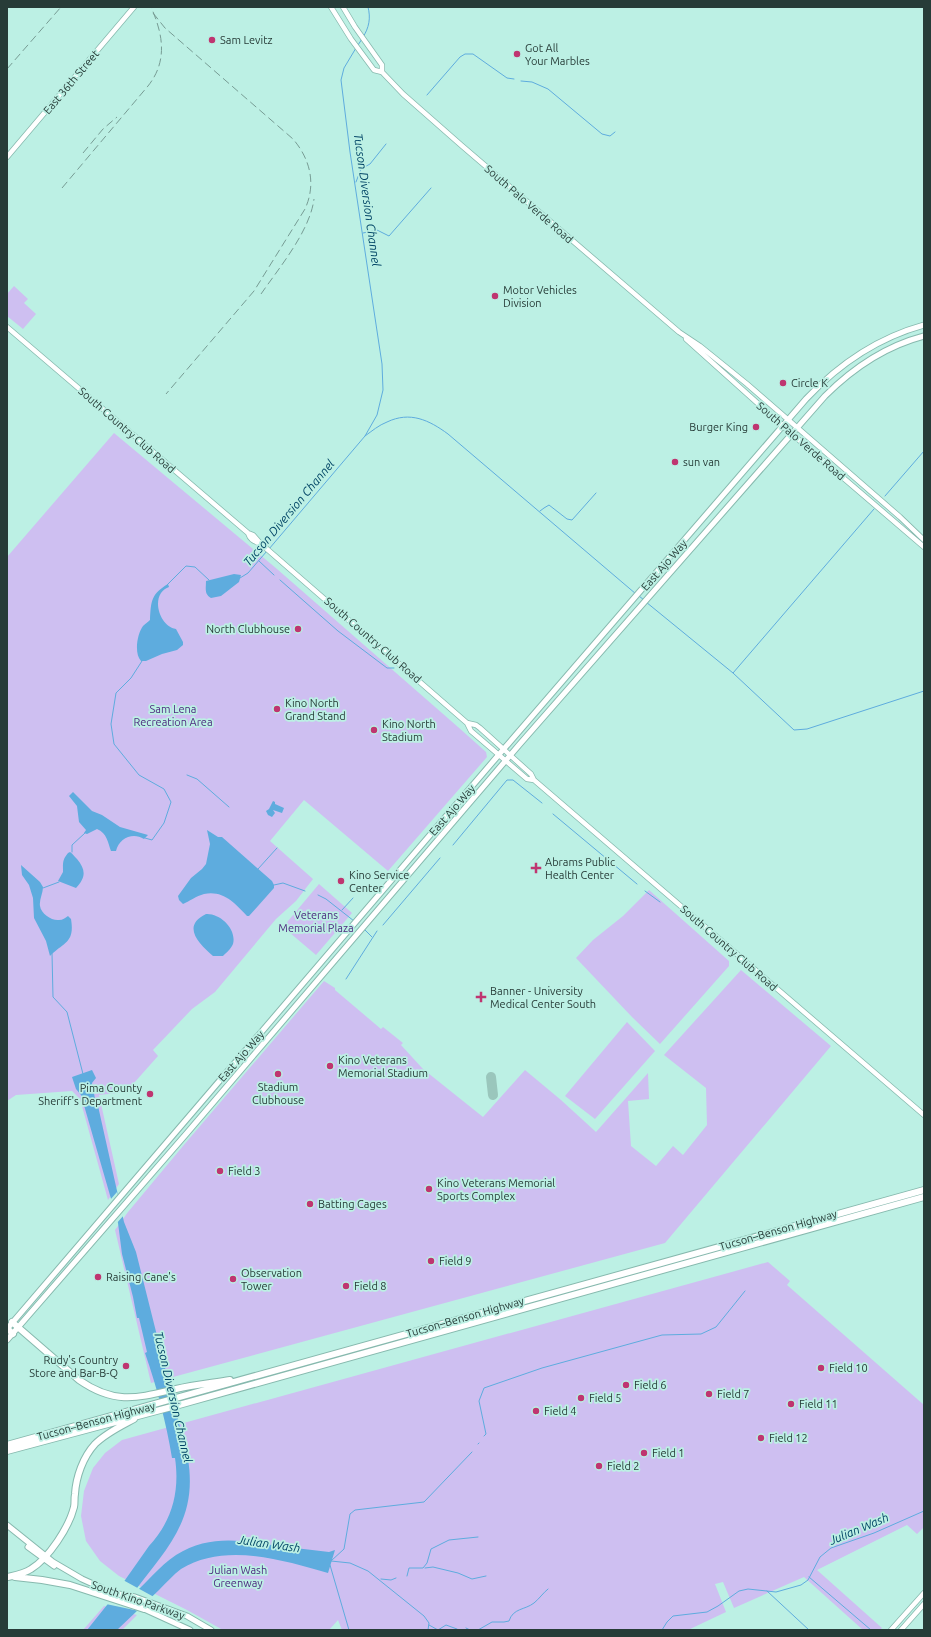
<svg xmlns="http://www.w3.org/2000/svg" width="931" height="1637" viewBox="0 0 931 1637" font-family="Ubuntu,sans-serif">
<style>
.green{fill:#cebff1}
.water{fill:#5eacde}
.pier{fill:#bcf0e4}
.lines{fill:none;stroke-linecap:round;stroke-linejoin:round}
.stream{stroke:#5eacde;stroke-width:1}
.taxiway{stroke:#9ac6bc;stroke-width:10}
.secondary-casing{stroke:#87b9ae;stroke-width:6}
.primary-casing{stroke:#87b9ae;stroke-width:7}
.highway-casing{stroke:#87b9ae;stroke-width:8}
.secondary{stroke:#fff;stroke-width:4.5}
.primary{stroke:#fff;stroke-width:5}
.highway{stroke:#fff;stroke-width:6}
.rail{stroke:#779c94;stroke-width:1;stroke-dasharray:8 4;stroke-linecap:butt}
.poi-dot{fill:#bf3570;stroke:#bcf0e4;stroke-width:1.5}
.labels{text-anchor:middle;stroke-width:3.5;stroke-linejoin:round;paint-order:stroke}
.poi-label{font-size:11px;fill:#273c38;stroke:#bcf0e4;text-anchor:start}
.street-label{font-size:11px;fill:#273c38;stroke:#bcf0e4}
.park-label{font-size:11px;fill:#4d2a7f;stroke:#bcf0e4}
.water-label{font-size:12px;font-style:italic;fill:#014465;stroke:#bcf0e4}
</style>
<rect width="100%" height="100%" fill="#bcf0e4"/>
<path class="green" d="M14,286L28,299L24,303L36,314L23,329L7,316V294Z
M114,433L277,569L458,727L486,752L487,757L388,871L304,800L270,841L313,879L296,901L276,919L215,992L192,1009L153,1050L158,1056L126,1092L99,1095L119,1184L108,1200L80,1099L72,1091L16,1095L7,1101V557Z
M319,884L352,913L316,955L283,927Z
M649,890L729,961V966L660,1044L632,1017L576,958L593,940L623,916Z
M741,970L831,1046L665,1243L151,1383L115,1230L128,1212L183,1146L324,981L335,988V990L381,1029L383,1027L403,1043L401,1045L423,1069L483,1117L525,1070L561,1100L596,1132L648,1073L649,1099L628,1101L631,1146L656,1166L673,1146L683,1155L707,1125L706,1088L664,1055Z
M627,1022L655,1051L595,1119L565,1096Z
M768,1262L790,1281L787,1285L924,1405V1527L917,1534L907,1525L817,1570L882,1628L880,1630H863L804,1577L734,1608L723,1582L715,1584L726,1612L688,1630H342L338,1620L329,1630H223L187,1610L119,1576L100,1561L86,1541L81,1516L84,1491L93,1468L105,1453L122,1440Z
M104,1606L137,1615L122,1630H83Z"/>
<path class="water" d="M234,574L241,575L239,582L221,596L211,598C204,594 206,588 206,581Z
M168,584L169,587C166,588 163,590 161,593C153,605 162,627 176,629L183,642V645L177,650L162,654L146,661H141C134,654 137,634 143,626C145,624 148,622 150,620C151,601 151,594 168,584Z
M73,792L92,811L102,815L120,827L148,835L144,839C133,832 119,838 116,851H111C108,843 107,833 97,829L87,834L84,833L86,830L79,822L77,806L69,796Z
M273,801L275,802V804L284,808L282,813L273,810L275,813L272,817L268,815L266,811L269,809Z
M207,830L218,837H222L272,881L274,885V888L249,916H247C235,903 223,890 204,894C196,896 190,901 183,904L179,900L178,896L191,878L202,869L206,864L210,844Z
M70,852C73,854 74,856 77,859C86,870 86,877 76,888L58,881L63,872C63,864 62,860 68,853Z
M21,865L40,882L43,887C43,893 39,900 40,906C41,914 52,921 59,920C63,920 65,918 68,916L71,919C75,943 64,942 50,956L46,941L34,918L33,898L29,885L22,875Z
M206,914C220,913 237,929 233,944C231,949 226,953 223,956H213C199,944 181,926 206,914Z
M92,1070L96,1078L92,1083L96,1104L98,1106L124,1222L136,1252L188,1459C198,1521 166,1549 131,1596C147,1583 159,1566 176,1555C213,1532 247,1542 286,1547C301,1549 315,1550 329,1552L335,1550L328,1573C282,1560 225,1542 181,1569C173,1575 166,1583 159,1590C145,1603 131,1617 117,1630H87L111,1600L149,1546C172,1521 180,1492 175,1458H172C166,1422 157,1388 145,1353L147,1352L139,1318H137L133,1297L122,1254L118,1223L81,1095L76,1089L72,1077Z"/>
<path class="pier" d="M117,1192L124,1215L116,1224L110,1200Z
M123,1580L154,1597L139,1611L106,1604Z"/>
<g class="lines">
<path class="stream" d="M363,37C369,28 371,18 368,7
M358,45L362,39
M521,81L532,82L548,89L602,134L610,136L615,132
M427,95L460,57L465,54H473L507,78L514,79
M356,182L361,169L370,164L386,144
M363,233L377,230L389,236L431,188
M365,436C372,431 379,425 387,422C410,411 429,420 448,434L636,594
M885,496L924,451
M540,511L544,508L549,505L567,519L572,520L596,493
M269,549L365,436L377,415L383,390L382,364L350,152L341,80L344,68L356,48
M259,561L274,575
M240,578L248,573L267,551
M280,580L338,631L387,668H394
M167,585L186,566L195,567L209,580
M639,596L644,600
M646,602L733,673L874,509
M142,661L131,678L116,693L111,724L114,744L139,775L164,789L171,802L164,823L152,840L145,838
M733,673L794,730L807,729L924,691
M187,775L197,779L229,807
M553,814L637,884
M453,845L507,780H513L542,803
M72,852V845L85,833
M258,869L277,848
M274,885L283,883L305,891
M43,888L59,882
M645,891L660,902
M318,895L326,899L354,921
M342,910L353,898
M383,925L440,858
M364,929L372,937
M52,953L53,997L67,1012L83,1074
M346,979L377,931
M484,1436L486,1434L479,1401L484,1388L542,1368L662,1335L701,1334L716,1327L745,1291
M478,1444L479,1443
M331,1561L350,1563L368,1571L424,1616L429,1623L428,1630
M331,1561L344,1549L350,1514L355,1510L424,1502L472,1452
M330,1565L349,1630
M425,1568L433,1567L458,1573L472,1579L486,1576
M407,1576L409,1568H423L427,1563L431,1549L449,1540L478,1537
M809,1577L871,1630
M381,1579L391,1580L396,1578
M767,1591L809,1630
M429,1625L438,1630L446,1625L457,1629
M466,1628L470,1630
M472,1630H478L492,1622H504L509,1621C513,1608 525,1610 534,1603C539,1599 543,1593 548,1589
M662,1630L667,1622L673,1616L707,1612L718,1606L739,1591L748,1589L776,1592L801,1585L808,1580L820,1557L831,1548L874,1533L924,1511"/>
<path class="taxiway" d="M491,1077L493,1095"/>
<defs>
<path id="secondary" d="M331,7L351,39L374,70L382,72L403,94L461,145L679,332L700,346L747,384L900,517L924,540
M343,7L355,27L382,65V72
M7,157L134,7
M7,327L248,533L253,535L260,543L467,723L471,731L527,779L534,780
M686,339L792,434L924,547
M248,533C250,539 253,541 259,543
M467,723L476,725L480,728L531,774L534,780L924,1115
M891,1630L924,1593
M901,1630L924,1604"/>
<path id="primary" d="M7,1329L496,758L806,399C839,364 877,338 924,325
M7,1340L187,1133L519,745L825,396C852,369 886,346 924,336
M7,1525L53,1562L82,1579L113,1593L135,1597L187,1616L211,1630
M28,1547L54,1566
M142,1608L190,1630"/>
<path id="highway" d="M12,1322L79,1380C115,1405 137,1398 176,1389C193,1385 212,1383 230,1380
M7,1328L13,1334
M7,1445L924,1190
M7,1451L179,1405L924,1197
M8,1577C16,1575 25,1573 31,1569C49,1558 69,1527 74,1507C75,1503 74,1499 75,1494C76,1477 83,1457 95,1444C106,1433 121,1426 134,1419
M15,1577L42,1580L70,1585L144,1609"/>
</defs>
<use href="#secondary" class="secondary-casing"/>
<use href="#primary" class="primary-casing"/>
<use href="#highway" class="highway-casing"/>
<use href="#secondary" class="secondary"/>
<use href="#primary" class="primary"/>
<use href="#highway" class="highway"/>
<path class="rail" d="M153,13L165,28L293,139C311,160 316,185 305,209L254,291L166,394
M7,69L61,7
M83,153L103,129L117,117
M62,188L148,86C168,61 163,34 151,7
M261,294C279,268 310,231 314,199"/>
</g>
<g class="poi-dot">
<circle cx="212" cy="40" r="4"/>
<circle cx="517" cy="54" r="4"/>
<circle cx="495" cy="296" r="4"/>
<circle cx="783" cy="383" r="4"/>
<circle cx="756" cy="427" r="4"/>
<circle cx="675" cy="462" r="4"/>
<circle cx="298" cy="629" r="4"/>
<circle cx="277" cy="709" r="4"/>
<circle cx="374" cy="730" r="4"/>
<path d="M534 862h4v4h4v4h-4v4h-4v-4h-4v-4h4z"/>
<circle cx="341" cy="881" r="4"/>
<path d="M479 991h4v4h4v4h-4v4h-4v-4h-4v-4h4z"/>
<circle cx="330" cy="1066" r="4"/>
<circle cx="278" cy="1074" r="4"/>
<circle cx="150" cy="1094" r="4"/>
<circle cx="220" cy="1171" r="4"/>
<circle cx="429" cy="1189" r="4"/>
<circle cx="310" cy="1204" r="4"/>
<circle cx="431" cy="1261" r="4"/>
<circle cx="98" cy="1277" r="4"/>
<circle cx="233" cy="1279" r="4"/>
<circle cx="346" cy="1286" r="4"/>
<circle cx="126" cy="1366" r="4"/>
<circle cx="821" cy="1368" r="4"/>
<circle cx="626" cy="1385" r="4"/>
<circle cx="709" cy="1394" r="4"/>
<circle cx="581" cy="1398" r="4"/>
<circle cx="791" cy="1404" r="4"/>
<circle cx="536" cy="1411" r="4"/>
<circle cx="761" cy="1438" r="4"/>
<circle cx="644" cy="1453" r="4"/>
<circle cx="599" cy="1466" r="4"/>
</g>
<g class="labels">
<g class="poi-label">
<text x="220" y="44">Sam Levitz</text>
<text x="525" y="52">Got All<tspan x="525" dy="13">Your Marbles</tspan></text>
<text x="503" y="294">Motor Vehicles<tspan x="503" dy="13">Division</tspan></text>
<text x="791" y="387">Circle K</text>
<text x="748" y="431" text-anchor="end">Burger King</text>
<text x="683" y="466">sun van</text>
<text x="290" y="633" text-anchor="end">North Clubhouse</text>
<text x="285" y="707">Kino North<tspan x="285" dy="13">Grand Stand</tspan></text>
<text x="382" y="728">Kino North<tspan x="382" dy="13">Stadium</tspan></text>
<text x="545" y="866">Abrams Public<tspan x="545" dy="13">Health Center</tspan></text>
<text x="349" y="879">Kino Service<tspan x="349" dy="13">Center</tspan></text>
<text x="490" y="995">Banner - University<tspan x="490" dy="13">Medical Center South</tspan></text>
<text x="338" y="1064">Kino Veterans<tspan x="338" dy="13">Memorial Stadium</tspan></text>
<text x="278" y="1091" text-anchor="middle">Stadium<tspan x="278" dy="13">Clubhouse</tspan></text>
<text x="142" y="1092" text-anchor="end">Pima County<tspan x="142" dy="13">Sheriff's Department</tspan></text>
<text x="228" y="1175">Field 3</text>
<text x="437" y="1187">Kino Veterans Memorial<tspan x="437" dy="13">Sports Complex</tspan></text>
<text x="318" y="1208">Batting Cages</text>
<text x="439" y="1265">Field 9</text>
<text x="241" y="1277">Observation<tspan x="241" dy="13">Tower</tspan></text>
<text x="106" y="1281">Raising Cane's</text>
<text x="354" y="1290">Field 8</text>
<text x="118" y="1364" text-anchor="end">Rudy's Country<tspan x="118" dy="13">Store and Bar-B-Q</tspan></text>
<text x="829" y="1372">Field 10</text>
<text x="634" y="1389">Field 6</text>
<text x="717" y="1398">Field 7</text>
<text x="589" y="1402">Field 5</text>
<text x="799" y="1408">Field 11</text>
<text x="544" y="1415">Field 4</text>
<text x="769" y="1442">Field 12</text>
<text x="652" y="1457">Field 1</text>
<text x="607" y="1470">Field 2</text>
</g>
<g class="street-label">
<text transform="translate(71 82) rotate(-50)" y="4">East 36th Street</text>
<text transform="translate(529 204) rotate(41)" y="4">South Palo Verde Road</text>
<text transform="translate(127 430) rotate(41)" y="4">South Country Club Road</text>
<text transform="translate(801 441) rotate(41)" y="4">South Palo Verde Road</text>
<text transform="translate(664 565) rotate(-49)" y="4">East Ajo Way</text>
<text transform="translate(373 640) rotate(41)" y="4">South Country Club Road</text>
<text transform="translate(452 810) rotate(-49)" y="4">East Ajo Way</text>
<text transform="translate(729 948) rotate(41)" y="4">South Country Club Road</text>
<text transform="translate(241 1056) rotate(-49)" y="4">East Ajo Way</text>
<text transform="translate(778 1230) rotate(-16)" y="4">Tucson–Benson Highway</text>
<text transform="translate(465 1317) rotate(-16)" y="4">Tucson–Benson Highway</text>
<text transform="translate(96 1421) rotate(-15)" y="4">Tucson–Benson Highway</text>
<text transform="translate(138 1600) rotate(19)" y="4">South Kino Parkway</text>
</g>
<g class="park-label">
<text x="173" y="713">Sam Lena<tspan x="173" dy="13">Recreation Area</tspan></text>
<text x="316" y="919">Veterans<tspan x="316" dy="13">Memorial Plaza</tspan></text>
<text x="238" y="1574">Julian Wash<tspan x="238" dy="13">Greenway</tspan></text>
</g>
<g class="water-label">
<text transform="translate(367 200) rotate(82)" y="4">Tucson Diversion Channel</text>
<text transform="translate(289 513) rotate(-50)" y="4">Tucson Diversion Channel</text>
<text transform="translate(173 1397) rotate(77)" y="4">Tucson Diversion Channel</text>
<text transform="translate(859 1529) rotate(-23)" y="4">Julian Wash</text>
<text transform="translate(269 1544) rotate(8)" y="4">Julian Wash</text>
</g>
</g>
<rect width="931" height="1637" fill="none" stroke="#273c38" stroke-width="16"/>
</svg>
